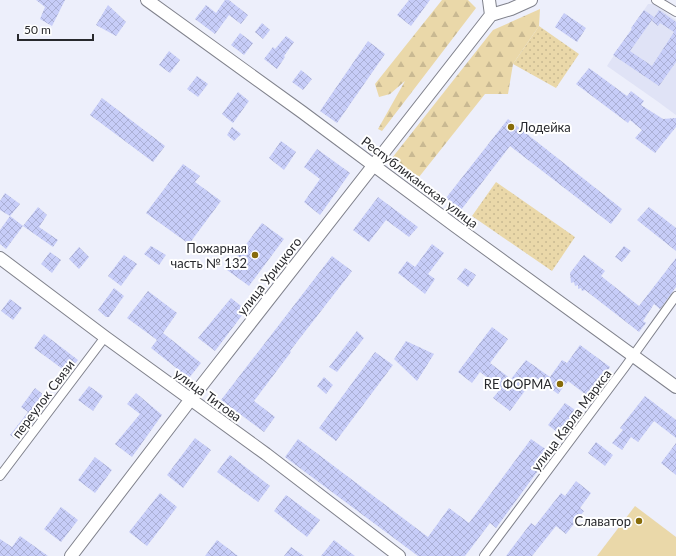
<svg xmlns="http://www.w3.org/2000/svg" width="676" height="556" viewBox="0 0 676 556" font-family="Lato,sans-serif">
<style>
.built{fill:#e0e3f6}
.grass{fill:url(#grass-dots)}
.forest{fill:url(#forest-firs)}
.pitch{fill:#ead8a9}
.building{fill:url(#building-cross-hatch)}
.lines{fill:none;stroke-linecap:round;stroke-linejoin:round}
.street-casing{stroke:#80828c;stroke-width:10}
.secondary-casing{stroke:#80828c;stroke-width:14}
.street{stroke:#fff;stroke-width:8}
.secondary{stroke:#fff;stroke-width:12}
.poi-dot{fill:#876b09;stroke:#fff;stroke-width:1.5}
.labels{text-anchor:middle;stroke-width:4;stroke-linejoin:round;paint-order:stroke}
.poi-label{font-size:13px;fill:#28292d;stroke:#fff;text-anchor:end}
.street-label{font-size:13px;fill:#28292d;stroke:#fff}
</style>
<defs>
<pattern id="grass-dots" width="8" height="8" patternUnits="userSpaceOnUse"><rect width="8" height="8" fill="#ead8a9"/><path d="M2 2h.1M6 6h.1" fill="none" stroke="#c9b992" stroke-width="1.8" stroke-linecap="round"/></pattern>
<pattern id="forest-firs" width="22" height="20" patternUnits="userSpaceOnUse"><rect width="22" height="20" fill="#ead8a9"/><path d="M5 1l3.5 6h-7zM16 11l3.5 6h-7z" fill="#c9b992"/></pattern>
<pattern id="building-cross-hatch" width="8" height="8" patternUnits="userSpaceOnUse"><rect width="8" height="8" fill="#c7cdf8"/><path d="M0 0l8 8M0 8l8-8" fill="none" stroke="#abb0d5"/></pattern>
</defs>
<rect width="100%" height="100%" fill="#edeffb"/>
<path class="built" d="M648,4H654L676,20V115L657,101L607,66Z"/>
<path class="grass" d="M539,26L579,54L556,88L513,64Z
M496,182L575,237L552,271L472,216Z"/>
<path class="forest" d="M442,0H468L476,8L382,131L378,129L405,81L390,94L379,97L375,84Z
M540,9L539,26L513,64L508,94H485L419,177L392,158L493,30Z"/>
<path class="pitch" d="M635,506L676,537V556H597Z"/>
<path class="building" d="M36,0H65L52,26L40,19L45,7Z
M225,0H229L248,15L241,24L229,15L215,34L195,19L206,5L216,13Z
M409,0H430L411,26L397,15Z
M108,5L126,22L116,36L96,25Z
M644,10L654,17L630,51L652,66L674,32L660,23L658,26L652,21L659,10L676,22V62L659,86L613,55L632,29L631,28Z
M564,13L586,28L577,42L555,27Z
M262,23L270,30L263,39L255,32Z
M240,33L253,43L244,55L231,45Z
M286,36L294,42L284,56L285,57L277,69L264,59L273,47L275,49Z
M368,41L385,54L337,123L320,111Z
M169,51L180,60L170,73L159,65Z
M589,68L627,96L631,91L644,101L641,105L663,119L676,118V127L655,153L635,138L642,130L630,120L628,123L576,84Z
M301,70L312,79L303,90L292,82Z
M197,76L208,84L198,97L187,89Z
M238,92L249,101L233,123L222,114Z
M102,98L165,146L153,162L90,115Z
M508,119L622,209L611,224L510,146L461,210L446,198Z
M232,127L241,134L234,141L227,135Z
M281,141L296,152L284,170L269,158Z
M317,149L350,173L320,215L304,202L320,179L304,167Z
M183,164L200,176L195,182L221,201L189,244L146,213Z
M5,193L20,204L10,216L0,210V201Z
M378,197L418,227L409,237L386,220L369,242L353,230Z
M38,207L47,215L39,227L58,240L53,247L23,226Z
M649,207L676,228V251L637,220Z
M10,216L23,226L6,249L0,244V230Z
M262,223L284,239L249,286L227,270Z
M432,244L444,253L428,274L435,279L425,294L398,273L407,261L415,267Z
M151,246L166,255L159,265L144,254Z
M624,246L631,251L622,262L615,257Z
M79,247L89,257L79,269L69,259Z
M50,252L61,260L52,273L41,264Z
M124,255L137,264L121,286L108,276Z
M584,255L605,271L601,276L639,306L676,258V287L660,309L654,304L643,321L646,323L639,332L585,290L582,291L581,288L578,289V285L575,286L574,282L571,283L570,273Z
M332,256L352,271L290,351L291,352L254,401L275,417L264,432L221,400Z
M465,268L476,275L468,287L457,279Z
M114,288L124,296L109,317H106L98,310Z
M148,291L177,313L163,333L201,363L189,378L151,348L157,340L127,318Z
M231,298L246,310L215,351L198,338Z
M10,299L22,308L13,320L1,311Z
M492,327L508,339L490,363L511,379L526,360L550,377L562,360L567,363L580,345L610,367L589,397L568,381L558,394L535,377L510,411L493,398L501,388L480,372L472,383L458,372Z
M357,331L364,338L337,372L329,367Z
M44,334L78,360L68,373L34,348Z
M406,341L434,354L417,381L394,359Z
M375,352L393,365L336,441L319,428Z
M324,377L333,385L326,394L317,386Z
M89,386L103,396L93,411L78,400Z
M35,388L50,400L19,441L10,435L28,412L21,407Z
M136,393L162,415L132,457L115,444L140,414L127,404Z
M645,396L676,420V438L654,421L638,442L631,437L622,450L612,443L623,430L620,428Z
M565,403L578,412L561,435L548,425Z
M195,438L211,450L183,488L167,475Z
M298,439L428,537L449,508L469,523L531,439L551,453L496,528L490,523L465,556H418L285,457Z
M596,442L613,455L605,466L588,453Z
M676,443V475L661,463Z
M230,455L270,486L258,502L217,472Z
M95,457L112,470L95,493L78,480Z
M576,481L591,493L580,508L584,511L566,534L556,526L532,556H506L531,523L535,526L561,493L565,496Z
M160,493L177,507L147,546L129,532Z
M286,495L320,520L307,537L274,511Z
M61,507L78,520L61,542L44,529Z
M20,536L48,556H0V539L12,547Z
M217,540L238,556H205Z
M334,540L355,556H321Z
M291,547L304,556H284Z"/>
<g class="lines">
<defs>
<path id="street" d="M656,0L676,12
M0,476L105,337
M484,556L625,367L676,296"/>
<path id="secondary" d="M147,0L302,112L455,226L676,387
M489,0L491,15
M491,15L511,9L531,0
M0,258L105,337L266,454L399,556
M71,556L191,399L491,15"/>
</defs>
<use href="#street" class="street-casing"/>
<use href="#secondary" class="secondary-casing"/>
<use href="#street" class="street"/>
<use href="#secondary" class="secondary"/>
</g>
<g class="poi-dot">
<circle cx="511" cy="127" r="4"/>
<circle cx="255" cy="255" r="4"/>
<circle cx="560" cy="384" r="4"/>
<circle cx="639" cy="521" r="4"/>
</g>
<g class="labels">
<g class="poi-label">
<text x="519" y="132" text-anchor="start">Лодейка</text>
<text x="247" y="253">Пожарная<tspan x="247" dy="15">часть № 132</tspan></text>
<text x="552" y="389">RE ФОРМА</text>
<text x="631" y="526">Славатор</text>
</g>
<g class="street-label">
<text transform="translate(420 182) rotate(37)" y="5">Республиканская улица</text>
<text transform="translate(269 276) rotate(-52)" y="5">улица Урицкого</text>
<text transform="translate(208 395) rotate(36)" y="5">улица Титова</text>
<text transform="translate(43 399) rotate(-53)" y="5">переулок Связи</text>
<text transform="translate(571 420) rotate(-53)" y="5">улица Карла Маркса</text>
</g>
</g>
<path d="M18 34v6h75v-6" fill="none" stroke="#28292d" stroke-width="2"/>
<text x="24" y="34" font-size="12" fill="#28292d" stroke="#ffffff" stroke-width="3" paint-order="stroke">50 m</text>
</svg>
